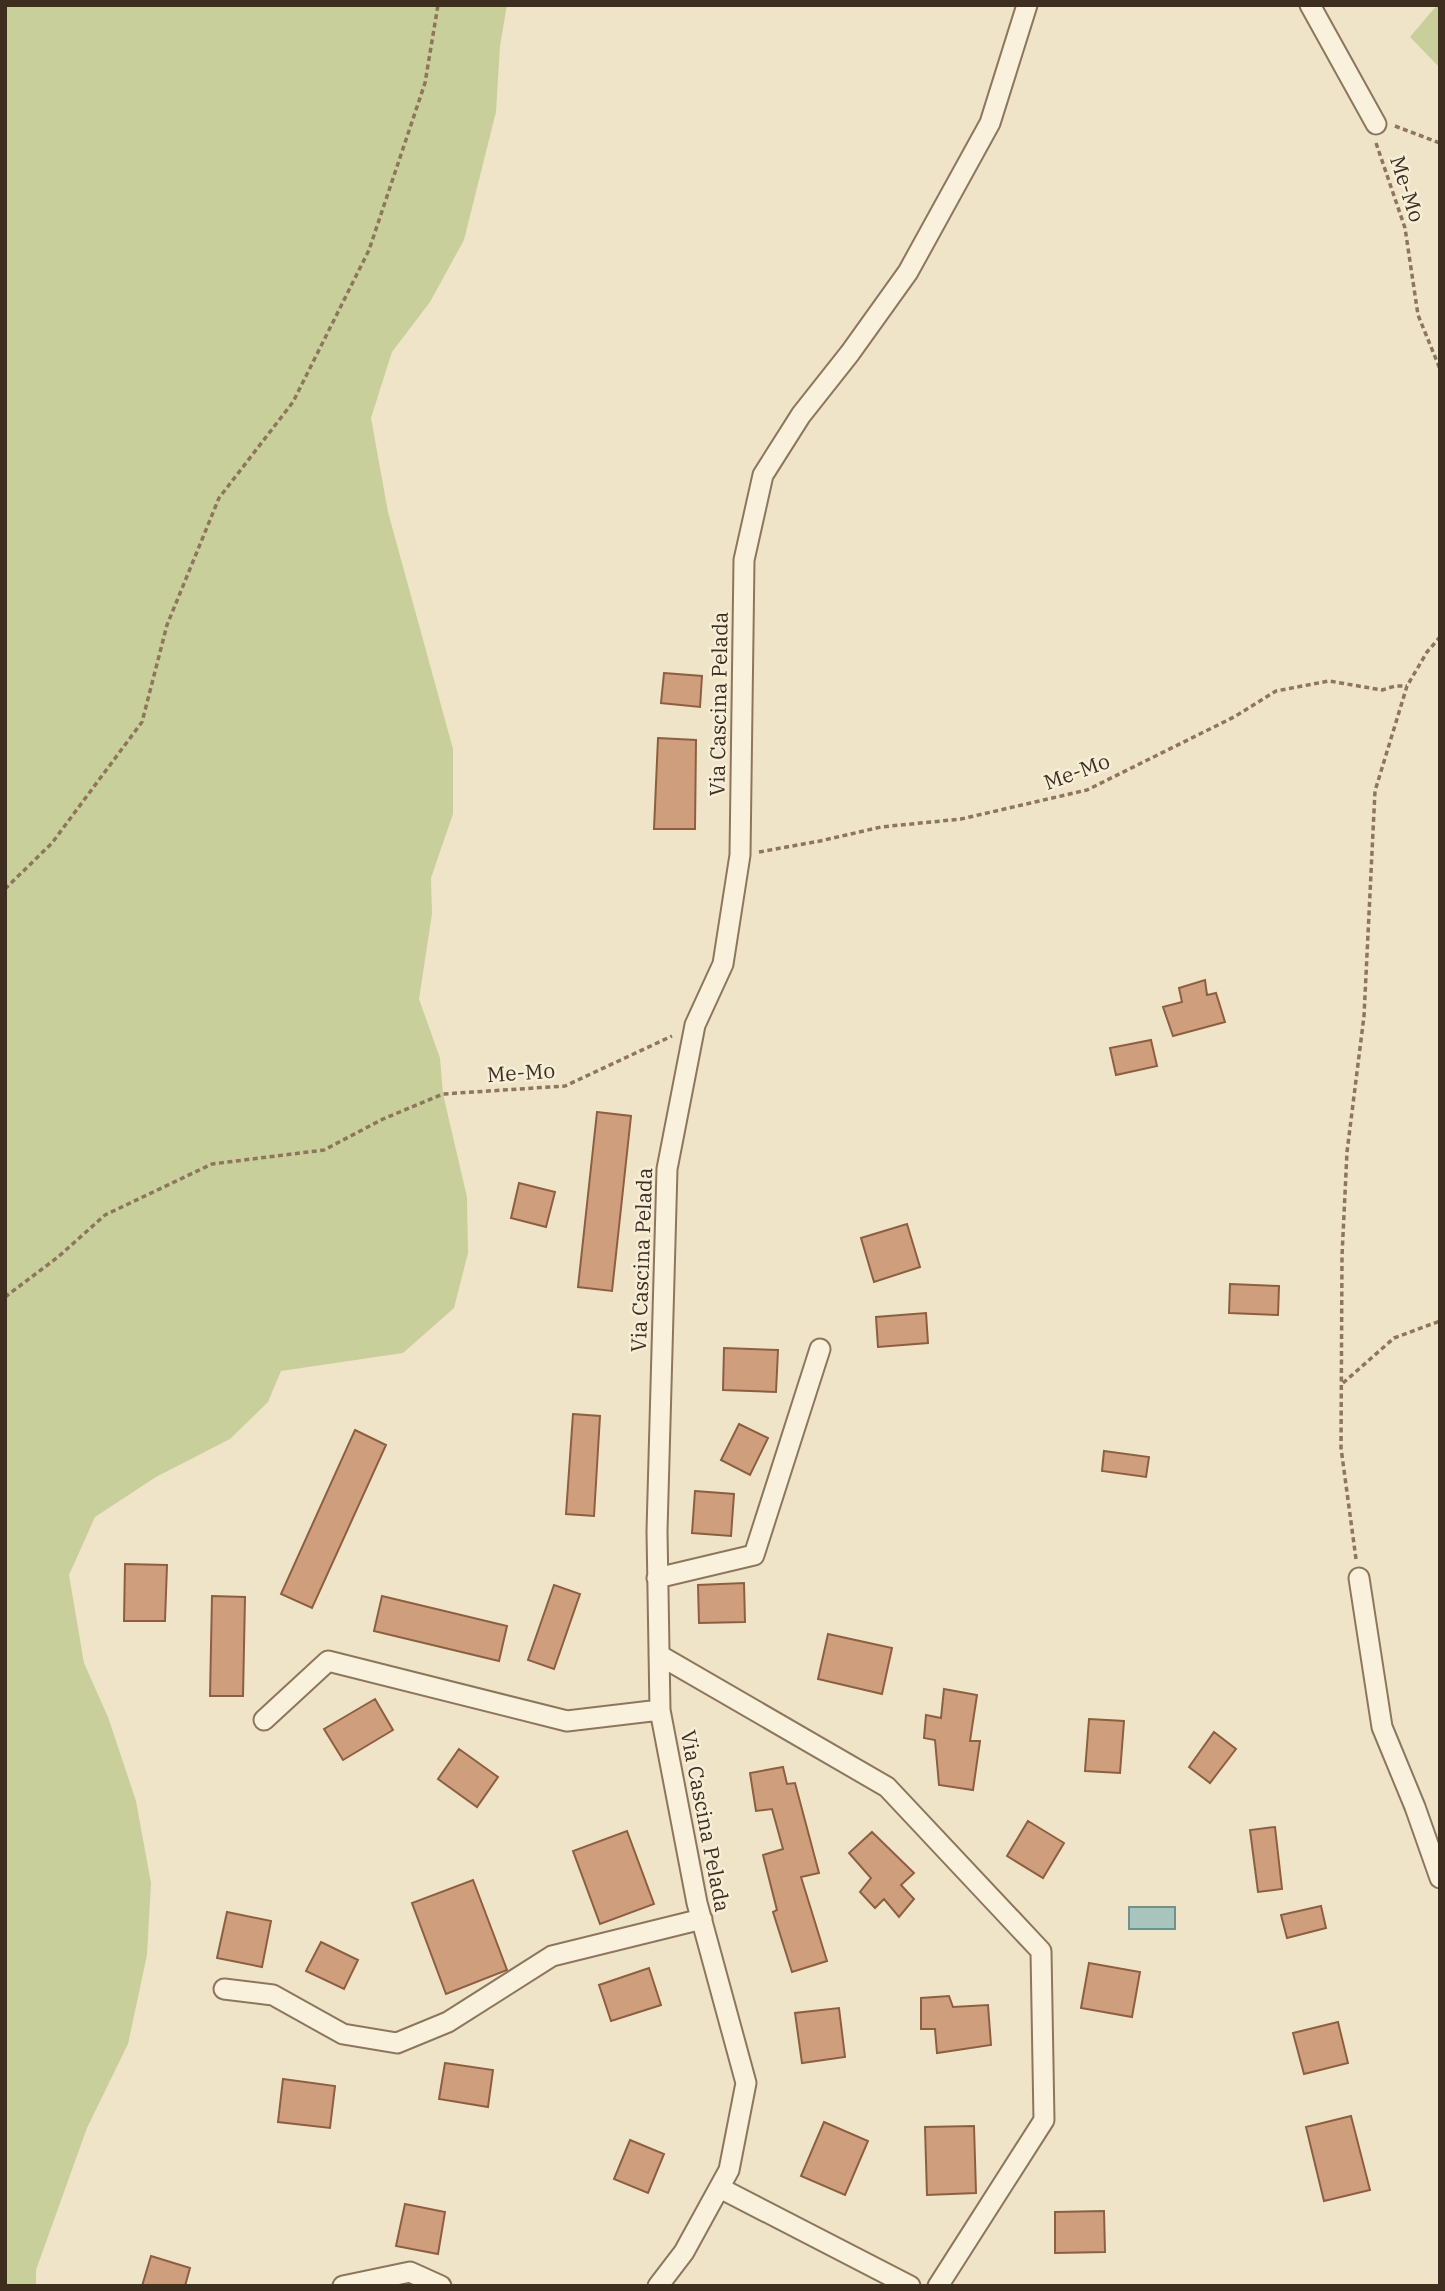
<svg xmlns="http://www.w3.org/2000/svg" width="1445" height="2291" viewBox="0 0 1445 2291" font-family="'IBM Plex Serif',serif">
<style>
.green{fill:#c9cf9b}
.water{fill:#a9c4bc;stroke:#6f938a;stroke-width:2}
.building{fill:#cf9f7d;stroke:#8d5f41;stroke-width:2}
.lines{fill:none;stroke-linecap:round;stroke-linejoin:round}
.street-casing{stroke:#8d765c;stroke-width:23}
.path{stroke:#8d765c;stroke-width:3.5;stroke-dasharray:5 3.5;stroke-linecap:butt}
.street{stroke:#faf1dc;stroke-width:19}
.labels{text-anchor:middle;stroke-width:5;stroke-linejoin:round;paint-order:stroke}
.street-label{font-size:21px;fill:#3d2e20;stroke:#f7eed8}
</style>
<rect width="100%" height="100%" fill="#f0e4c8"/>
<path class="green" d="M5,5H507L500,46L496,112L464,240L430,302L392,352L371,418L388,512L453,749V814L431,878L432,914L419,999L440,1058L443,1094L467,1197L468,1253L454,1308L403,1353L281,1371L268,1402L230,1439L156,1477L95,1517L69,1575L84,1663L108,1717L136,1801L151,1883L147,1955L128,2044L87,2128L36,2270V2286H5Z
M1437,5H1440V68L1410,37Z"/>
<path class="water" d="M1129,1907H1175V1929H1129Z"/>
<path class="building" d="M664,673L702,676L700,707L661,703Z
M658,738L696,740L695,829H654Z
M1205,980L1207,995L1216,993L1225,1022L1173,1036L1163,1007L1182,1002L1179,988Z
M1151,1040L1157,1066L1116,1075L1110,1048Z
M597,1112L631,1116L612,1291L578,1287Z
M519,1183L555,1192L546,1227L511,1218Z
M907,1224L920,1267L874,1282L861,1238Z
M1230,1284L1279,1286L1278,1315L1229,1313Z
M926,1313L928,1343L878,1347L876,1317Z
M724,1348L778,1350L776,1392L723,1390Z
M573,1414L600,1416L594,1516L566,1514Z
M739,1424L768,1438L750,1475L721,1460Z
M355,1430L386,1445L312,1608L281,1594Z
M1104,1451L1149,1457L1146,1477L1102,1471Z
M695,1491L734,1494L731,1536L692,1533Z
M125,1564L167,1565L165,1621H124Z
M744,1583L745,1622L699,1623L698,1585Z
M554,1585L580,1594L554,1669L528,1660Z
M212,1596L245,1597L243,1696H210Z
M382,1596L507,1626L499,1661L374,1631Z
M828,1634L892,1648L882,1694L818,1679Z
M944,1689L977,1695L970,1741H980L973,1790L939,1785L935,1740L924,1738L926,1715L941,1718Z
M375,1699L393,1730L343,1760L324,1729Z
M1089,1719L1124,1721L1120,1773L1085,1771Z
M1214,1732L1236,1749L1210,1783L1189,1767Z
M459,1749L498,1777L477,1807L438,1779Z
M783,1767L787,1784L795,1783L819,1873L801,1877L827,1961L792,1972L773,1912L777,1910L763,1855L783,1849L772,1809L756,1811L750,1773Z
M1028,1821L1064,1843L1043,1878L1007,1856Z
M1275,1827L1282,1889L1258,1892L1250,1830Z
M627,1831L654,1904L600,1924L573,1851Z
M872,1832L914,1873L901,1885L914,1899L899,1917L884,1899L875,1908L860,1892L871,1878L849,1853Z
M473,1880L507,1970L446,1994L412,1903Z
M1321,1906L1326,1928L1287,1938L1281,1915Z
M227,1912L271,1921L262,1967L217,1958Z
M321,1942L358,1960L344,1989L306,1971Z
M1089,1963L1140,1972L1132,2017L1081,2008Z
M649,1968L661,2005L611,2021L599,1985Z
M949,1996L953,2007L988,2005L991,2045L937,2053L935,2029H921V1998Z
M839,2008L845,2057L802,2063L795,2013Z
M1338,2022L1348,2063L1304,2074L1293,2033Z
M445,2063L493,2070L488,2107L439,2099Z
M283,2079L335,2086L330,2128L278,2122Z
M1351,2116L1370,2190L1324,2201L1306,2127Z
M824,2122L868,2141L845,2195L801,2176Z
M974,2126L976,2193L927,2195L925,2127Z
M630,2140L664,2154L648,2193L614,2179Z
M405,2204L445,2212L438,2254L396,2246Z
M1104,2211L1105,2252L1055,2253V2212Z
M151,2256L190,2268L185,2286H142Z"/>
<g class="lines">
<defs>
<path id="street" d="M1310,5L1376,124
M657,1578L754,1555L820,1349
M1359,1578L1382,1727L1415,1807L1440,1878
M659,1655L887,1787L1041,1951L1044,2120L938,2286
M264,1720L328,1661L567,1721L660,1710
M224,1989L273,1995L343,2034L397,2043L448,2022L552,1956L702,1919
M720,2188L910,2286
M343,2286L410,2272L441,2286
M658,2286L684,2252L729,2170L746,2083L697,1903L660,1710L657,1531L667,1169L695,1025L723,964L740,855L744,560L763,475L801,415L850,353L908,272L990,123L1027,5"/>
</defs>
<use href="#street" class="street-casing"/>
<path class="path" d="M1395,126L1440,143
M1376,143L1405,228L1418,315L1440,369
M759,852L820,841L881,827L961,819L1087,790L1234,717L1276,691L1329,681L1382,690L1395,686H1407
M5,889L52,843L142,722L167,625L219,498L293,402L369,250L425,83L438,5
M5,1297L58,1257L105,1215L212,1164L324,1150L383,1119L443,1094L565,1086L672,1036
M1343,1383L1394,1338L1440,1321
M1356,1559L1341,1448L1342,1256L1347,1152L1364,1016L1375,791L1407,686L1427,652L1440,637"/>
<use href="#street" class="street"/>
</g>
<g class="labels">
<g class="street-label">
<text transform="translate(1407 189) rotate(72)" y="7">Me-Mo</text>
<text transform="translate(719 704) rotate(-89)" y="7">Via Cascina Pelada</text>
<text transform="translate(1077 772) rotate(-20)" y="7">Me-Mo</text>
<text transform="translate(521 1073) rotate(-4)" y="7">Me-Mo</text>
<text transform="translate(642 1260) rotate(-88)" y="7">Via Cascina Pelada</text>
<text transform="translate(705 1821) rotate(79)" y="7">Via Cascina Pelada</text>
</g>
</g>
<rect width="1445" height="2291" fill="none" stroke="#3d2e20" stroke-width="14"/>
</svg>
